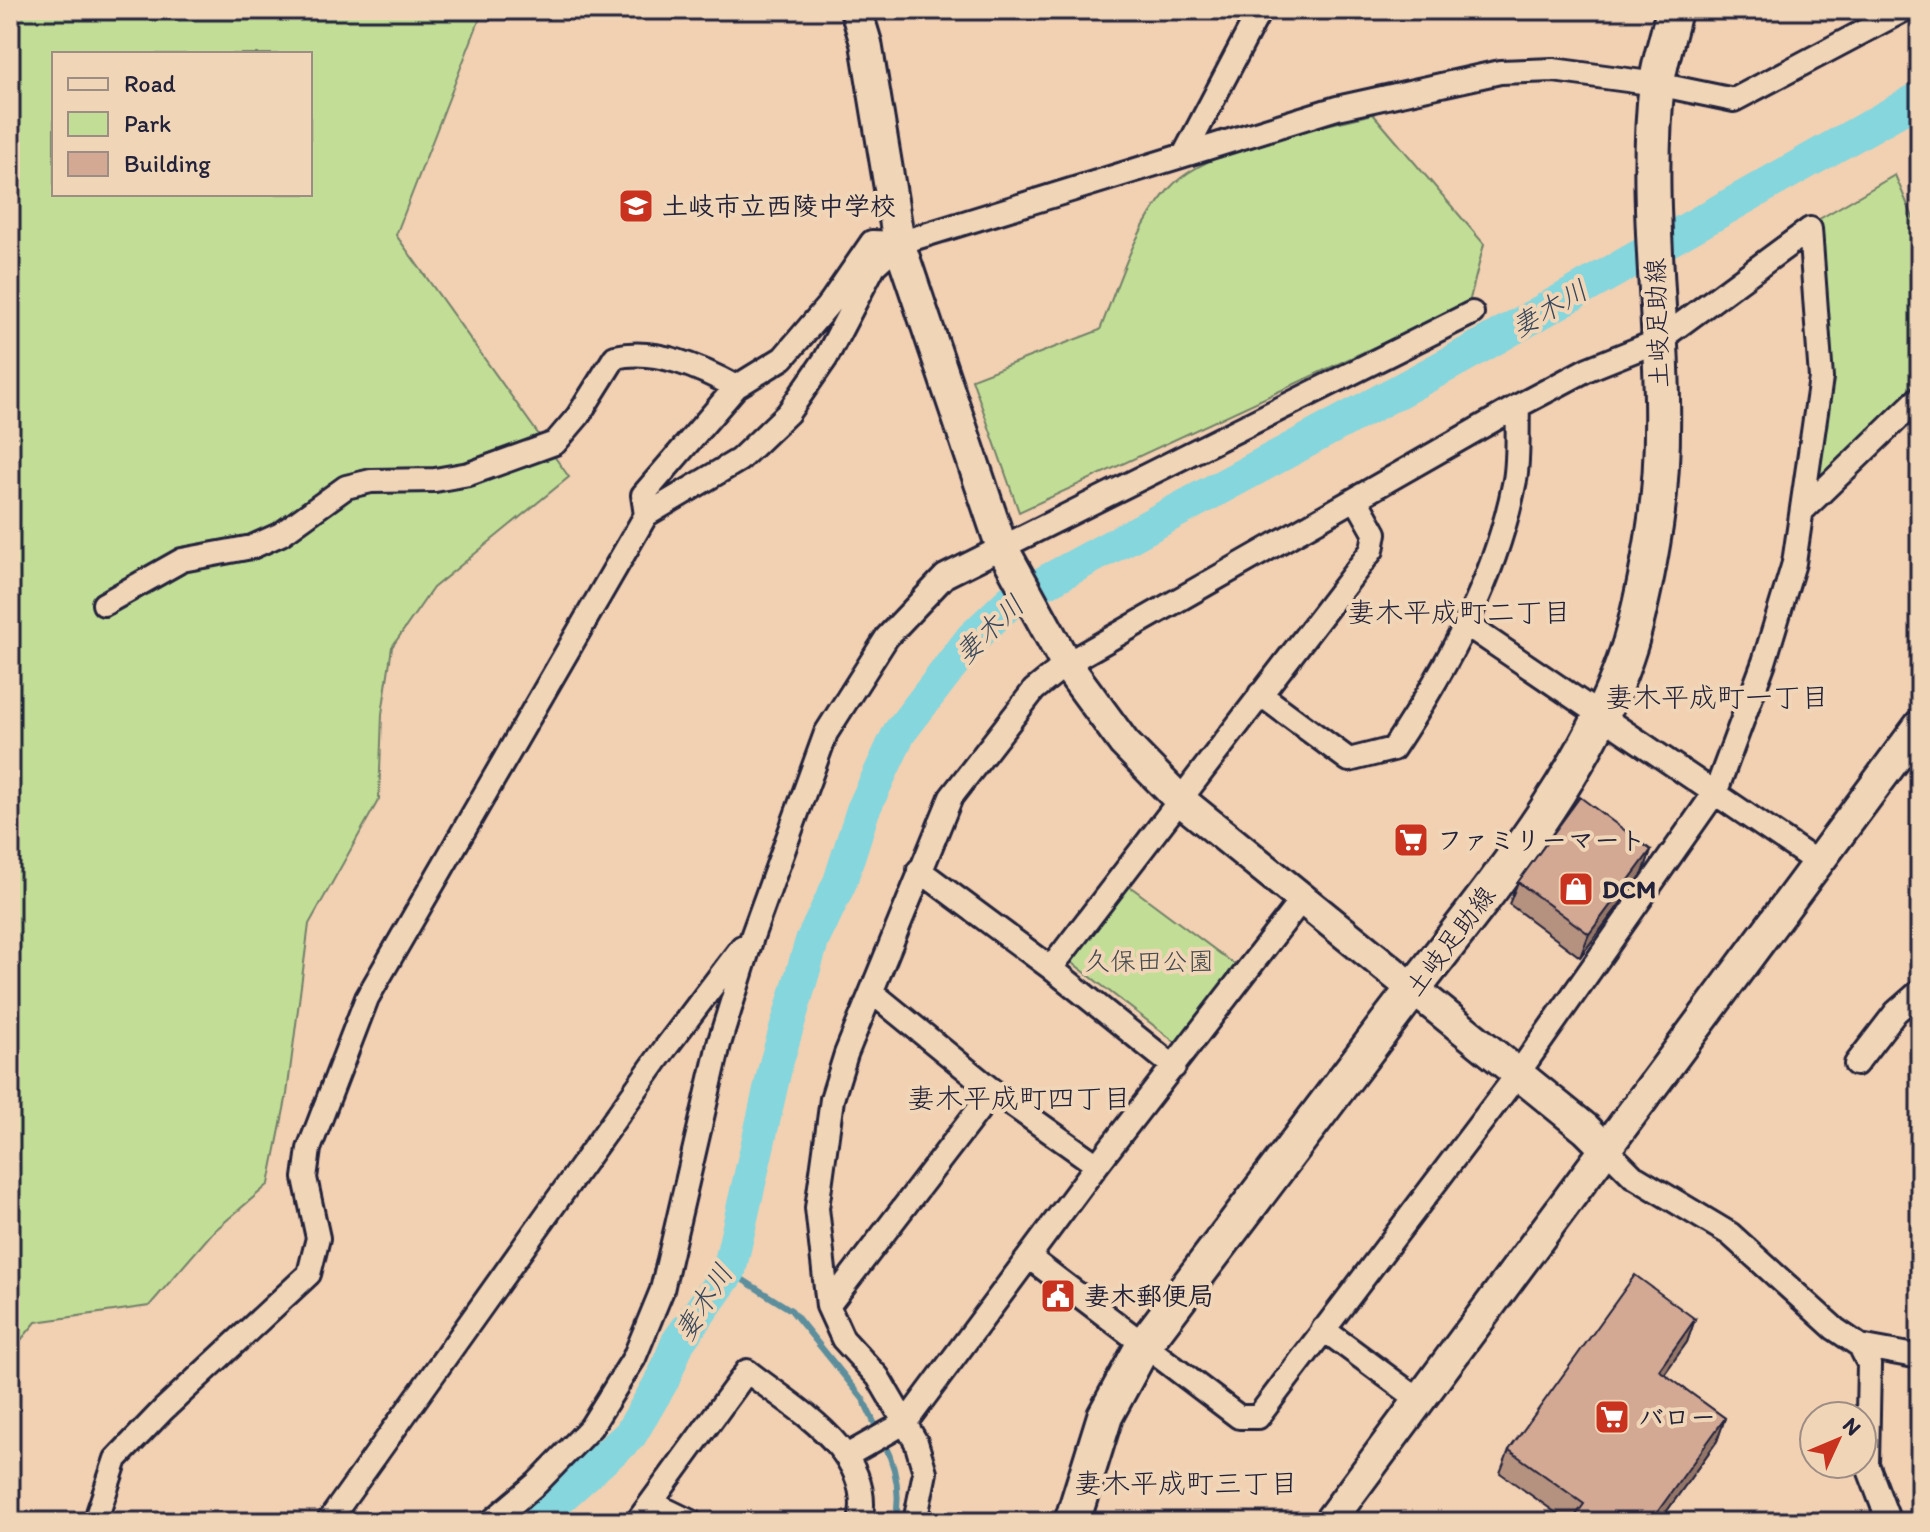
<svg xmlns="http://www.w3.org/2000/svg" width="1930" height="1532" viewBox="0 0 1930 1532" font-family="Itim,'Klee One',sans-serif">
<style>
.green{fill:#c2de96;stroke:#728068;stroke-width:2;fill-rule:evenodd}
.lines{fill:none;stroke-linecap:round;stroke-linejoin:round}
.stream{stroke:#5d8e9c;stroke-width:6}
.river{stroke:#85d6dd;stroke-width:34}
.street-casing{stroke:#22223b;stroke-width:28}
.secondary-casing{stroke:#22223b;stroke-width:36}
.primary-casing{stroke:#22223b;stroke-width:40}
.street{stroke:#f0d5b7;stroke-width:22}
.secondary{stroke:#f0d5b7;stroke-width:30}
.primary{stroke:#f0d5b7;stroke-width:34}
.wall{fill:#b5917f;stroke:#22223b;stroke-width:2}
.shaded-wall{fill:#947668;stroke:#22223b;stroke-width:2}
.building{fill:#d3a994;stroke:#22223b;stroke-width:2}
.labels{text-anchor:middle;stroke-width:8;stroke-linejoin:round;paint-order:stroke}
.poi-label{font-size:26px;font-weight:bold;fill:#22223b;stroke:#f0d5b7;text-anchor:start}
.street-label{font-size:26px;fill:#22223b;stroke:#f0d5b7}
.park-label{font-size:26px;fill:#42484d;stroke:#f0d5b7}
.water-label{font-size:28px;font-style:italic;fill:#36465b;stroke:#f0d5b7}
.neighbourhood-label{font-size:28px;fill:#22223b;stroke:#f0d5b7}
</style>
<rect width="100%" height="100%" fill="#f2d0b2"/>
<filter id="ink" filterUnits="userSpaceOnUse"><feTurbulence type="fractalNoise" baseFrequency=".0125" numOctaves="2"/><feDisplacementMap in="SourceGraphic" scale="16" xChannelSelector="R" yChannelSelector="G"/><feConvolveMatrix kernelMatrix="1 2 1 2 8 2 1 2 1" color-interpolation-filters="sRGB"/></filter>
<g filter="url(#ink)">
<path class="green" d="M10,10H472L480,18L396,235L569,477L433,588L392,647L382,714L379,799L309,924L287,1094L269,1184L212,1233L149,1306L36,1322L10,1353ZM54,54H310V194H54Z
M1373,114L1484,244L1469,303L1019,512L972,379L1100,330C1119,282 1134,229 1169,189C1205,147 1320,128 1373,114Z
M1895,175L1920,234V382L1821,482L1817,478L1830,375L1825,273L1816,221Z
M1124,882L1238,967L1179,1045L1065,957Z"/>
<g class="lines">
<path class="stream" d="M729,1271L791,1310L863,1399L878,1431
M883,1441C896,1466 901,1494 895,1522"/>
<path class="river" d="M532,1522L630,1435L663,1379L678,1342L729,1271L776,1064L812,941L840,882L863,810L899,733L972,638L1012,600L1458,359L1920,98"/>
<defs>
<path id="street" d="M1185,153L1260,10
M1803,510L1920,397
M646,515L739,460L788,413L826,358L874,266L899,243
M104,604L182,560L252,547L281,534L346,487L371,481L435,480L469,474L555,443L578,416L615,357C655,347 701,368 736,387
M1467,625L1818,863
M1260,694L1349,760L1393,749C1448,666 1496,579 1515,480C1519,457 1517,430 1518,406
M919,870L1051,968L1174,1067
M1051,968L1372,550L1375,533L1357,501
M873,993L993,1091L1097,1165
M1856,1064L1896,1012L1920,991
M1606,1149L1633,1176L1730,1234L1835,1329L1860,1346L1869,1364L1867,1464L1889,1522
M828,1306L993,1091
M1323,1329L1419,1400
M1860,1346L1920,1357
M848,1455L906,1422L1097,1165L1302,899
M652,1503L691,1522
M95,1522L116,1459L163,1410L309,1274L318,1238L305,1178L309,1149L367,998L646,515L643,495L736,387L783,358L830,303L872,242L899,243L1337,108L1500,72L1553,70L1657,84L1734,100L1904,10
M328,1522L664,1050L742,947
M491,1522L537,1483L591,1427L634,1358L662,1290L719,1044L753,934L826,733L887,637L945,576L1472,313
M637,1522L747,1371C794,1408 876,1452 860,1522
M915,1522L925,1472L916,1442L878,1377L843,1339L828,1306L817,1208L832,1099L846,1054L951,797L1034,690L1066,664L1518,406L1588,369L1658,341L1810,229L1821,378L1794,563L1764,662L1716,791L1517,1075L1258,1417H1239L1030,1258"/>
<path id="secondary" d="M856,10L866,43L899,243L1001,545L1066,664L1124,743L1179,799L1586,1129L1606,1149
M1329,1522L1920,725"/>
<path id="primary" d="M1072,1522L1105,1416L1143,1346C1225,1238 1307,1130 1388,1022C1472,911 1589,778 1630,644C1641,606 1649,565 1655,526C1677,380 1640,230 1657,83C1660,59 1669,34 1674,10"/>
</defs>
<use href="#street" class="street-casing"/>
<use href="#secondary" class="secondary-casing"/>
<use href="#primary" class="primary-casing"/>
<use href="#street" class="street"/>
<use href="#secondary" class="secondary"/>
<use href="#primary" class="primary"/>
</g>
<path class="wall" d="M1651,850L1643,873L1580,957L1509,904L1518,882Z
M1695,1319L1687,1342L1664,1374L1725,1418L1717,1441L1659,1522H1569L1500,1473L1509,1450Z"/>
<path class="shaded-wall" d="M1651,850L1643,873L1580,957L1589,934Z
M1695,1319L1687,1342L1651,1393L1659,1370Z
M1725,1418L1717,1441L1659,1522H1649Z"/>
<path class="building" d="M1580,797L1651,850L1589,934L1518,882Z
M1635,1275L1695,1319L1659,1370L1725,1418L1653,1518L1649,1522H1571L1584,1504L1509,1450Z"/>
</g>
<defs>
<symbol id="school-square" viewBox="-11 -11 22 22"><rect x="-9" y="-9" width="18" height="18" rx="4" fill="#c8321e" stroke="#f0d5b7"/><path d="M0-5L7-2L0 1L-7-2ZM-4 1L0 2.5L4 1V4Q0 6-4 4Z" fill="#fff"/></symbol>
<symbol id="supermarket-square" viewBox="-11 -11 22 22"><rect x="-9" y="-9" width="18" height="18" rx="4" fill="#c8321e" stroke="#f0d5b7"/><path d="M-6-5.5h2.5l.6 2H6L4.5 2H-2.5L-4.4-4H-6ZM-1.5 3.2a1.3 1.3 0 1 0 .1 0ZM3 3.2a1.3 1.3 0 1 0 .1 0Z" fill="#fff"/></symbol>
<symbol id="shop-square" viewBox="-11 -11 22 22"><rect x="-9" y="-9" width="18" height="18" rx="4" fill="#c8321e" stroke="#f0d5b7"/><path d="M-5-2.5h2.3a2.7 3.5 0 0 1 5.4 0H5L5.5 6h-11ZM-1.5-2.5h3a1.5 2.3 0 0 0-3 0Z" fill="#fff"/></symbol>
<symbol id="civic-square" viewBox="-11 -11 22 22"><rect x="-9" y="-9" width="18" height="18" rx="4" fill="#c8321e" stroke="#f0d5b7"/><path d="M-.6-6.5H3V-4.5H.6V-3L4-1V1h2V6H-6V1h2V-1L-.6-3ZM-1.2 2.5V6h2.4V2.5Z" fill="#fff"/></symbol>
</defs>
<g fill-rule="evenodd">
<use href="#school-square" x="616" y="186" width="40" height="40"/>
<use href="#supermarket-square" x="1391" y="820" width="40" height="40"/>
<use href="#shop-square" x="1556" y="869" width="40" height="40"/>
<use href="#civic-square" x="1038" y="1276" width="40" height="40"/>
<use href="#supermarket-square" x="1592" y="1397" width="40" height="40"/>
</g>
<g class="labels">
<g class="poi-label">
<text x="662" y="215">土岐市立西陵中学校</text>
<text x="1437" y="849">ファミリーマート</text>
<text x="1602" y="898">DCM</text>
<text x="1084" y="1305">妻木郵便局</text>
<text x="1638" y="1426">バロー</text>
</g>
<g class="street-label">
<text transform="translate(1657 323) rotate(-92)" y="9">土岐足助線</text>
<text transform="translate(1450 941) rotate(-53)" y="9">土岐足助線</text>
</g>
<g class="park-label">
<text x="1149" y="970">久保田公園</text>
</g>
<g class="water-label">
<text transform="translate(1549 308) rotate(-30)" y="10">妻木川</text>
<text transform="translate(989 629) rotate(-44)" y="10">妻木川</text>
<text transform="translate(703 1302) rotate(-58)" y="10">妻木川</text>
</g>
<g class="neighbourhood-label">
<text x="1459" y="622">妻木平成町二丁目</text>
<text x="1717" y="707">妻木平成町一丁目</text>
<text x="1019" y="1108">妻木平成町四丁目</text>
<text x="1186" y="1493">妻木平成町三丁目</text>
</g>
</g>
<rect width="1930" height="1532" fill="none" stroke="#f0d5b7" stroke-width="40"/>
<rect x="20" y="20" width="1890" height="1492" fill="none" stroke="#22223b" stroke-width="3" filter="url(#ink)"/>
<rect x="52" y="52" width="260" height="144" fill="#f0d5b7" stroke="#9e8d85" stroke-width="2"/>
<rect x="68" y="78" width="40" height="12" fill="#f0d5b7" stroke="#9e8d85" stroke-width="2"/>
<text x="124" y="92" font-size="24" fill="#22223b">Road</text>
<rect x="68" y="112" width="40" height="24" fill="#c2de96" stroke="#9e8d85" stroke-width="2"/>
<text x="124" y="132" font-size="24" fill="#22223b">Park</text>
<rect x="68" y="152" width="40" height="24" fill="#d3a994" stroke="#9e8d85" stroke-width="2"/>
<text x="124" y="172" font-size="24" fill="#22223b">Building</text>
<g transform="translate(1838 1440) rotate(46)"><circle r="38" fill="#f0d5b7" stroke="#9e8d85" stroke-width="2"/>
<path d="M0-6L14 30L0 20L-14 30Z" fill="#c8321e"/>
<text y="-12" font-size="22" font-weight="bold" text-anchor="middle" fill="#22223b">N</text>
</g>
</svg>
